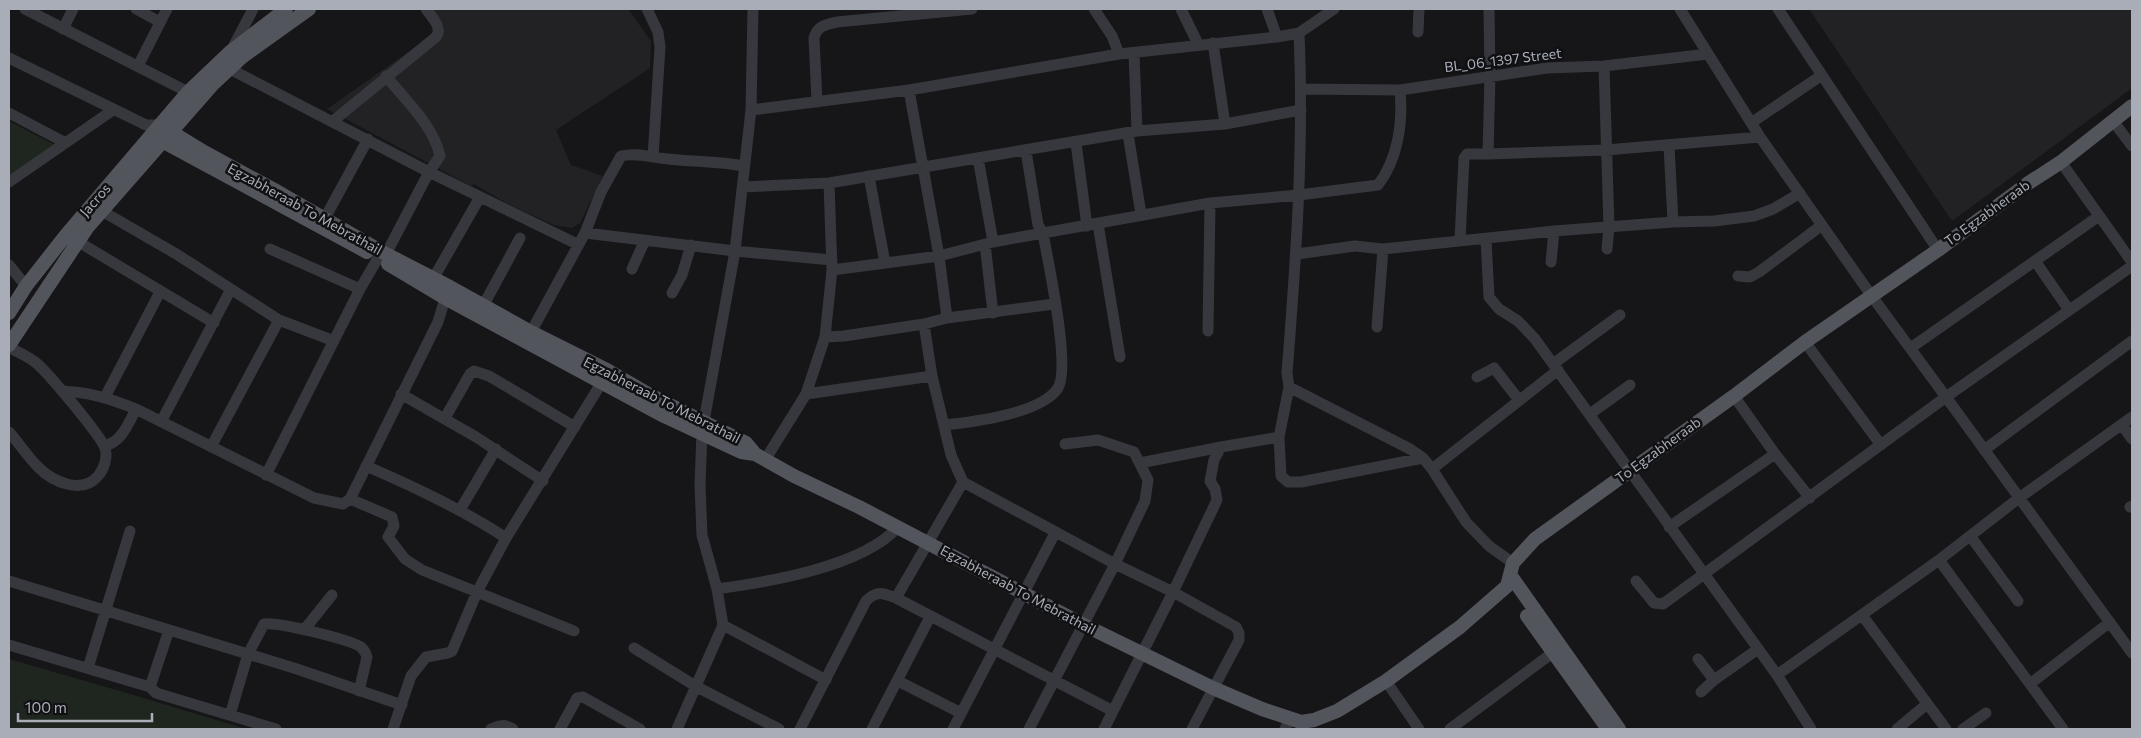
<svg xmlns="http://www.w3.org/2000/svg" width="2141" height="738" viewBox="0 0 2141 738" font-family="Commissioner,sans-serif">
<style>
.built{fill:#222225}
.green{fill:#1e261f}
.lines{fill:none;stroke-linecap:round;stroke-linejoin:round}
.minor{stroke:#37383d;stroke-width:11}
.major{stroke:#53555c;stroke-width:14}
.labels{text-anchor:middle;stroke-width:5;stroke-linejoin:round;paint-order:stroke}
.street-label{font-size:14px;fill:#a8adb8;stroke:#111113}
</style>
<rect width="100%" height="100%" fill="#161618"/>
<path class="built" d="M431,9H628L651,41L650,68L556,130L571,165L603,176L580,223L572,228L554,225L508,204L474,184L471,186L327,109L444,27Z
M1809,9H2132V88L1952,221Z"/>
<path class="green" d="M9,121L55,145L9,180Z
M9,659L130,694L246,729H9Z"/>
<g class="lines">
<path class="minor" d="M25,9L188,92
M136,9L160,22
M647,9L658,32L660,47L653,157
M1094,9L1112,36L1119,54
M1181,9L1198,44
M1267,9L1277,37
M1489,9L1490,75L1488,154L1606,150L1760,137
M1778,9L1938,250
M63,29L73,9
M1418,32L1419,9
M1299,33C1304,146 1296,260 1287,373L1289,387L1410,449L1423,458L1432,469
M1213,43L1225,124
M231,51L253,9
M1134,53L1137,131
M9,58L146,125H160
M138,66L167,9
M1604,66L1609,227L1607,249
M230,69L429,172L577,244
M1302,89L1400,90L1547,68L1604,66L1708,54
M909,90L939,256L947,318
M817,102L814,38C817,26 825,25 837,22L972,9
M751,110L909,90L1119,54L1277,37L1299,33L1334,9
M9,113L64,142
M333,121L436,37C443,28 432,17 426,9
M2113,121L2132,146
M1751,123L1822,75
M1128,134L1141,214
M1076,143L1087,226
M1669,146L1673,222
M978,158L993,242
M2061,162L2132,262
M869,176L885,263
M9,182L113,110
M743,187L829,183L1137,131L1225,124L1301,110
M102,211L178,255L279,320L334,341
M325,218L368,139
M1098,224L1120,357
M585,233L735,251L832,260
M72,238L214,323
M1486,239L1489,297L1499,309L1518,321L1535,339L1777,675L1939,560L2019,498L2132,417
M1460,240L1464,158L1467,154H1488
M985,244L993,313
M270,249L360,289
M386,254L429,172L440,156C434,126 405,100 386,76
M1297,254L1355,246L1383,249L1554,231L1673,222L1714,221L1754,216L1773,209L1800,193
M2035,261L2069,310
M1551,262L1554,231
M9,265L26,286
M2132,266L1946,397L2132,653
M632,269L645,240
M832,270L939,256L993,242L1210,203
M1738,276L1750,277L1759,272L1822,225
M433,279L480,197
M672,293L682,275L691,245
M483,306L520,238
M924,324L932,376L951,455L963,482L1115,564L1145,501L1148,480L1134,452L1098,440L1065,444
M1377,327L1383,249
M1208,331L1210,203L1299,195L1378,185C1398,159 1403,123 1400,90
M531,332L585,233L601,192L621,156C637,152 653,158 668,159C694,162 718,161 743,166
M825,337L844,336L924,324L947,318L1054,304
M1805,342L1881,445
M9,347C17,352 27,356 35,362C46,370 101,436 105,448C108,457 104,469 98,476C82,495 53,482 38,467C27,456 19,443 9,432
M1912,347L2099,216
M1553,364L1620,315
M1477,377L1494,368L1519,400
M1289,387L1279,437L1281,476L1288,482H1301L1423,458
M62,391C89,392 111,399 136,409L314,498L343,504L350,499L438,322L447,292
M401,394L476,437L543,481
M806,394L932,376
M1734,396L1775,454L1810,498
M105,397L160,292
M1590,414L1630,385
M445,418L470,374L474,371L489,376L575,427
M161,422L231,289
M944,425C973,422 1041,414 1058,388C1071,367 1048,262 1043,233L1038,225L1026,151
M2122,425L2132,439
M104,446C122,442 128,424 136,409
M211,447L279,320
M1984,450L2132,341
M765,460L806,394L825,337L832,270L829,183
M1140,463L1221,447
M366,466C415,487 462,509 506,538
M266,475L360,289L378,258
M350,499L392,517L394,526L388,537L405,559L422,570L574,631
M2130,507L2132,506
M460,510L496,449
M1669,527L1775,454
M1971,537L2018,601
M1939,560L2063,729
M1513,563L1489,546L1466,522L1432,469L1558,370
M9,581L297,669L402,705
M1636,581L1654,603L1663,604L1946,397L1871,295L1760,137L1680,9
M717,589C768,582 861,567 897,528
M896,598L963,482
M1862,615L1946,729
M723,625L826,680
M304,630L332,595
M9,645L150,687L156,693L276,729
M634,648L697,687L779,729
M1698,659L1714,680L1758,649
M88,668L130,531
M1777,675L1811,729
M898,681L961,713
M1386,681L1419,729
M2030,684L2110,622
M150,687L169,630
M1701,692L1714,680
M230,715L248,654L264,624C279,622 348,639 361,647C364,650 366,653 367,657L359,691
M393,729L411,676L426,657L448,653L452,651L477,592L506,538L602,382
M491,729C500,725 504,724 513,729
M560,729L577,698L583,697L640,729
M677,729L723,625L717,589L702,535L700,485L702,432L735,251L751,110L753,9
M800,729L866,601C877,590 883,593 896,598L1113,711
M872,729L930,617
M953,729L1055,533
M1029,729L1115,564L1173,592L1104,729
M1192,729L1239,640V633L1236,627L1173,592L1217,500L1215,489L1210,481L1214,460L1221,447L1279,437
M1285,729L1289,720
M1450,729L1559,648
M1897,729L1927,704
M1963,729L1986,713"/>
<path class="major" d="M160,125L204,152L278,192L386,254L450,287L531,332L607,370L650,395L746,443L755,454L794,476L859,507L1084,625L1213,688L1262,709L1301,722L1314,720L1337,711L1386,681L1460,627L1507,586L1513,563L1535,539L1734,396L1805,342L1938,250L2030,182L2061,162L2132,106
M151,135L367,252
M388,264L445,298L664,416L741,452L755,454
M9,313L26,286L66,235L188,92L230,52L286,9
M9,345L87,228L214,83L242,57L309,9
M1511,576L1619,729
M1527,616L1608,729"/>
</g>
<g class="labels">
<g class="street-label">
<text transform="translate(1503 60) rotate(-7)" y="5">BL_06_1397 Street</text>
<text transform="translate(95 200) rotate(-49)" y="5">Jacros</text>
<text transform="translate(305 209) rotate(29)" y="5">Egzabheraab To Mebrathail</text>
<text transform="translate(1987 213) rotate(-36)" y="5">To Egzabheraab</text>
<text transform="translate(662 400) rotate(27)" y="5">Egzabheraab To Mebrathail</text>
<text transform="translate(1658 450) rotate(-36)" y="5">To Egzabheraab</text>
<text transform="translate(1018 590) rotate(28)" y="5">Egzabheraab To Mebrathail</text>
</g>
</g>
<rect width="2141" height="738" fill="none" stroke="#a8adb8" stroke-width="20"/>
<path d="M18 713v8h134v-8" fill="none" stroke="#a8adb8" stroke-width="2.5"/>
<text x="25" y="713" font-size="15" fill="#a8adb8" stroke="#111113" stroke-width="4" paint-order="stroke">100 m</text>
</svg>
